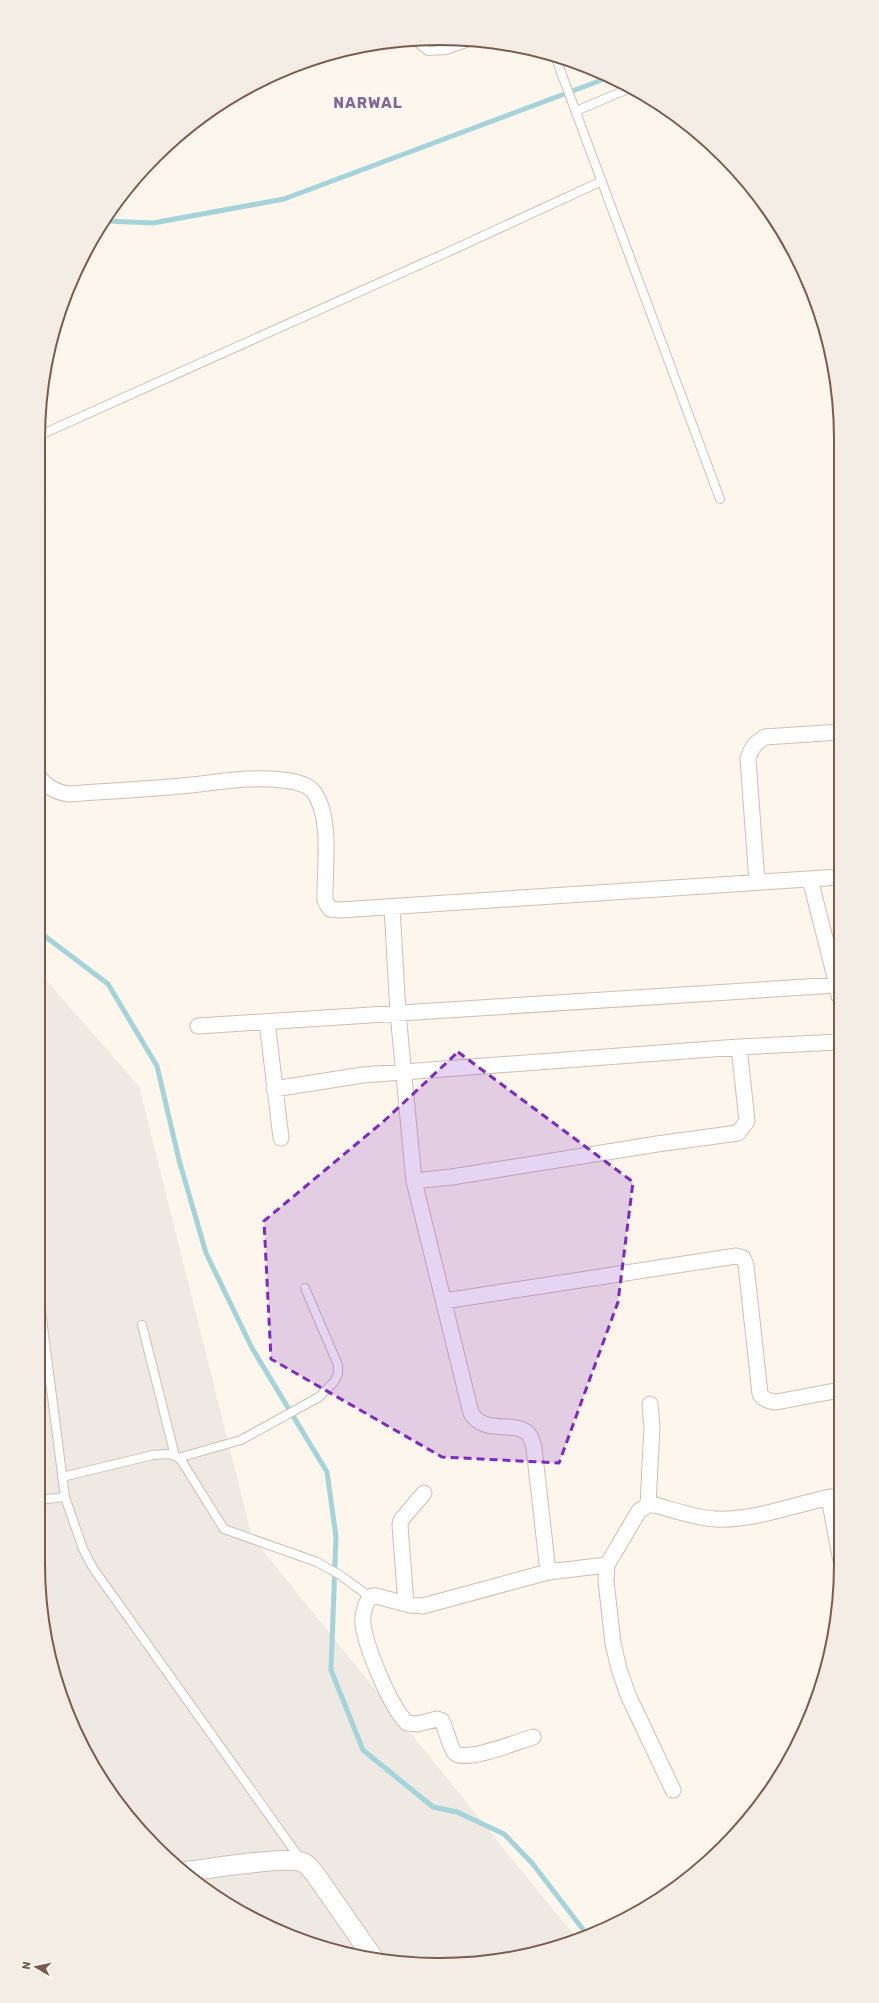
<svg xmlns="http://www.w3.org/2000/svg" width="879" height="2003" viewBox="0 0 879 2003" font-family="Rubik,sans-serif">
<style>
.industrial{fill:#efe9e4}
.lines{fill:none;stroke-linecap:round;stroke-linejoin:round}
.stream{stroke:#a5d3da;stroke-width:5}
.service-casing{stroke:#d1beb0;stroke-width:10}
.minor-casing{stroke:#d1beb0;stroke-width:17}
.tertiary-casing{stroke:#d1beb0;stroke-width:21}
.service{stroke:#fff;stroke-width:8}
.minor{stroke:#fff;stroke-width:15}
.tertiary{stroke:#fff;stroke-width:19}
.marked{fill:#7b2cbf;fill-opacity:0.2;stroke:#7b2cbf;stroke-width:3;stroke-dasharray:8 5;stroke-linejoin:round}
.labels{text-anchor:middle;stroke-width:4;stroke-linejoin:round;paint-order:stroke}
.district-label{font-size:15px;font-weight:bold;letter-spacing:1px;fill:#846695;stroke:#fffaf3}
.rim{fill:none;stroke:#7a5c4d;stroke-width:2}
</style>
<rect width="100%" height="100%" fill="#fdf6ec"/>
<path class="industrial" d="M38,971L139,1086L252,1537L577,1939L518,1957L439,1965L361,1957L310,1944L239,1911L175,1866L137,1828L92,1764L59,1693L46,1642L38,1564Z"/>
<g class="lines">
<path class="stream" d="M105,221L153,223L284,199L607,78
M38,931L108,984L157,1066L179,1160L206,1253L252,1348L327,1472L336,1537L331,1670L363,1750L433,1807L457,1812L504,1834L532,1863L588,1936"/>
<defs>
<path id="service" d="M413,39L428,51L446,50L472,41
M555,56L720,499
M576,111L628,89
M38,436L448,252L602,181
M38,1288L65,1497L83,1549L93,1568L301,1860
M142,1325L175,1456
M178,1458L241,1440L319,1397L334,1382L338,1374V1365L305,1288
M62,1477L153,1455L168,1454L175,1456L181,1460L224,1529L317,1562L340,1575L370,1597
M38,1500L65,1497"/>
<path id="minor" d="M38,776C47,787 55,792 69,794C110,791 150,789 191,785C221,782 252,776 282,780C292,781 306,783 313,791C333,817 324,869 325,901L330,909L340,910L839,877
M810,879L837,985
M757,882L748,759C751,748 755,743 765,737L839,732
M392,907L398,1013L414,1181L471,1413C486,1437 518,1418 530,1436C532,1440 533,1444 534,1448L548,1572
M267,1022L281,1138
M198,1026L837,985L839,996
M274,1089L363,1075L739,1047L839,1042
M414,1181L452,1177L657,1144L738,1133L747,1121L739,1047
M444,1301L736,1256L743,1258L746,1265L760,1394C764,1400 769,1401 776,1402L840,1390
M829,1498L841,1561
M648,1505L652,1427L650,1404
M406,1604L400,1525L401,1520L424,1493
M533,1737C520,1741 464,1763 455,1753C450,1748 446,1729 442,1721L437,1719L417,1724L407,1723C390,1706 366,1648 363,1624C362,1615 365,1602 372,1596H376L410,1605L423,1606L548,1572L607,1565
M673,1790L628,1695L619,1669L613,1643L606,1581L607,1565L639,1511L648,1505H655C674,1510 696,1518 715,1519C758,1521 799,1502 841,1495"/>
<path id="tertiary" d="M184,1872C206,1869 285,1856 302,1862C308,1864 311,1870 315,1874L374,1959"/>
</defs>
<use href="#service" class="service-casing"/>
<use href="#minor" class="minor-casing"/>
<use href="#tertiary" class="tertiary-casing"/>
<use href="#service" class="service"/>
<use href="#minor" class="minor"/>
<use href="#tertiary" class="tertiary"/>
</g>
<path class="marked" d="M458,1052L633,1182L618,1302L559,1463L442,1457L271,1359L264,1221L384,1121Z"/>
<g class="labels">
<g class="district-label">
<text x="368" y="108">NARWAL</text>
</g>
</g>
<path d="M0 0H879V2003H0ZM439 45H440A394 394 0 0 1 834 439V1564A394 394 0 0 1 440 1958H439A394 394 0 0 1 45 1564V439A394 394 0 0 1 439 45Z" fill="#f4ede6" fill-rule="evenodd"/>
<path class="rim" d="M439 45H440A394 394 0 0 1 834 439V1564A394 394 0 0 1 440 1958H439A394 394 0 0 1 45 1564V439A394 394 0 0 1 439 45Z"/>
<g transform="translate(36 1967) rotate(279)" stroke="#fffaf3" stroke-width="3" paint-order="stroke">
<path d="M0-3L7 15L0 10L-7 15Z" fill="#7a5c4d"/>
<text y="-6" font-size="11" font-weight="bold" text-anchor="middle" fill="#7a5c4d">N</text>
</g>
</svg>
